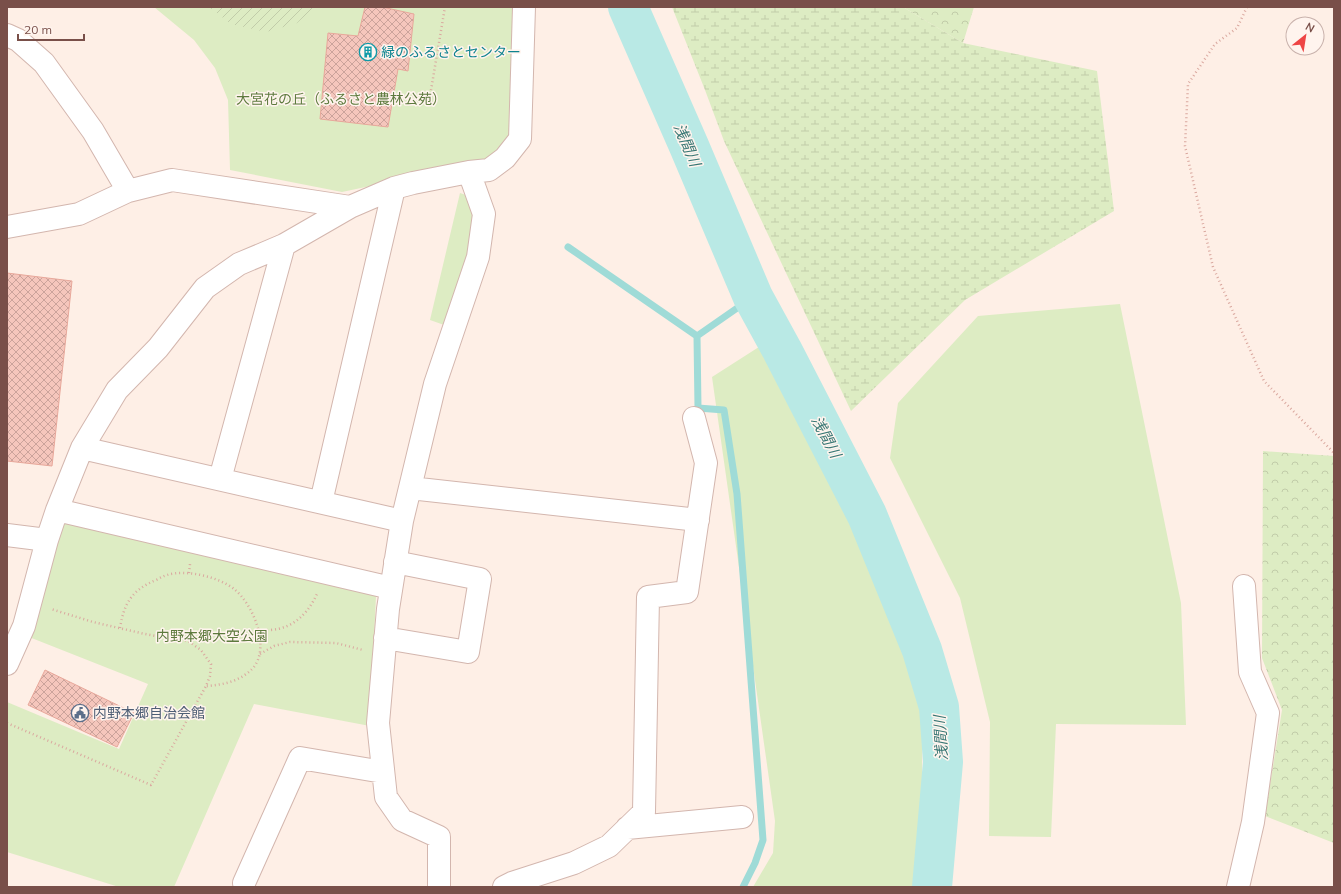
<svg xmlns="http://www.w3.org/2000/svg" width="1341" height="894" viewBox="0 0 1341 894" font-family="Mulish,'Noto Sans JP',sans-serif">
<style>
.forest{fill:url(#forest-crowns)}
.wetland{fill:url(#wetland-marsh)}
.park{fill:#ddecc3}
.garden{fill:url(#garden-furrows)}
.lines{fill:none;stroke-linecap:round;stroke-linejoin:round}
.stream{stroke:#9fdbd7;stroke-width:7}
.river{stroke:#b9e9e5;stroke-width:40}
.building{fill:url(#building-cross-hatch);stroke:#e8a89b}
.minor-casing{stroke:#d3b6ae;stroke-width:24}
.path{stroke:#daa89f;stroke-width:2.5;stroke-dasharray:1 3;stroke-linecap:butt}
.minor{stroke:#fff;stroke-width:22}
.labels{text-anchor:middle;stroke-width:3;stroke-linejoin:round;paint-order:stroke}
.culture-label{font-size:14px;fill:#0d838f;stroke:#fff4ee;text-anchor:start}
.park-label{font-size:14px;fill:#5d7a3d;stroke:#fff4ee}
.service-label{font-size:14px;fill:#4e5e75;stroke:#fff4ee;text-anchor:start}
.water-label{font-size:15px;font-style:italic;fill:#387774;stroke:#fff4ee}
</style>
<defs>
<pattern id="forest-crowns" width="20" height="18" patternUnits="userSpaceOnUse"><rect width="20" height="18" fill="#ddecc3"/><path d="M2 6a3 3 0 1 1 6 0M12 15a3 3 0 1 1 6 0" fill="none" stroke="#c1cca9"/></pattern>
<pattern id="wetland-marsh" width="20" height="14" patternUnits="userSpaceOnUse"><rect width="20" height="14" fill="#ddecc3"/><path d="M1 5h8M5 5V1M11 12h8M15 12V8" fill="none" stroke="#c1cca9"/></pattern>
<pattern id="garden-furrows" width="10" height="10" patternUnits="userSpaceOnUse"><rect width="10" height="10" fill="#ddecc3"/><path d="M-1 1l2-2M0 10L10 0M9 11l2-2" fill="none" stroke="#c1cca9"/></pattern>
<pattern id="building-cross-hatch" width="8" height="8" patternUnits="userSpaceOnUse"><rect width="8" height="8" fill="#f5c6bc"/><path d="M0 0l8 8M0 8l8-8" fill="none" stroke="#cba39b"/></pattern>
</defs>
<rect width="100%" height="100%" fill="#feefe6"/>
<path class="forest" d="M903,7H974L963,43Z
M1263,451L1334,456V843L1265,816L1282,710L1262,658Z"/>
<path class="wetland" d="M672,7H903L963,43L1097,71L1114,211L965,300L851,411L724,141L705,90Z"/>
<path class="park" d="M154,7H516L512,135L493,160L342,192L230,170L228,100L215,68L194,40Z
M460,193L472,197L477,231L447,326L430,320Z
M1120,304L1181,603L1186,725L1056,724L1051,837L989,836L990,722L960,598L890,458L898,403L978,316Z
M762,345L880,571L922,713V831L919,887H753L773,853L775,821L712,377Z
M64,518L376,596L370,726L254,704L174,887H119L7,852V702L119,749L148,684L29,637Z"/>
<path class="garden" d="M209,7H315L297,23L266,32L231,24Z"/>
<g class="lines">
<path class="stream" d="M568,247L697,336
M743,887L755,863L763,840L737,494L724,410L698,408L697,336L753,297"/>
<path class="river" d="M628,7L689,146L753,297L782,350L867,515L922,650L939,707L943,762L932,887"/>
</g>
<path class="building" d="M365,7H382L414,14L408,71L398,69L388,127L320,119L328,33L358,36Z
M7,273L72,281L52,466L7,461Z
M45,670L134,713L117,747L28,705Z"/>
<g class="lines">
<defs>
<path id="minor" d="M7,35L18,40L44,63L93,131L128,191
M7,227L79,214L128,191L172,180L350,207
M82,448L402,521
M220,479L284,245
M410,488L698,520
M321,502L394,188
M57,510L391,588
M7,535L47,540
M385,638L468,652L480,579L395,562
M7,664L24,626L47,540L57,510L82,448L117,390L158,348L205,288L239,264L284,245L350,207L394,188L413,183L469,172L489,170L505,158L520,139L524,7
M627,828L742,817
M244,883L300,758L383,772
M439,887V837L402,820L386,797L378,723L388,609L402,521L435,384L478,257L484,214L469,172
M504,887L512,883L574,863L609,846L644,812L648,597L687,592L706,463L694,418
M1238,887L1253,822L1268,713L1250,672L1244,586"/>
</defs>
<use href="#minor" class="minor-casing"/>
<path class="path" d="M1247,7L1237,28L1215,44L1188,84L1185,146L1213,267L1264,381L1334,453
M429,102L445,7
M189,573L190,564
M120,628C124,603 132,590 156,580C160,578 163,576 167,575C186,569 219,577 234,589C253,604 271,647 253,668C241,681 223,685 206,686
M259,630C288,632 305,619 317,594
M260,654L274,646L290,642L336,643L363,650
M7,723L151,785L206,686L210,676L211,664L201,650L188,641L166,638L145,634L93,622L51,609"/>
<use href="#minor" class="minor"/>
</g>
<defs>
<symbol id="building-ring" viewBox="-11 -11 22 22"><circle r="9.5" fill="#fff4ee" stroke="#0f9aa8" stroke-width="1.5"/><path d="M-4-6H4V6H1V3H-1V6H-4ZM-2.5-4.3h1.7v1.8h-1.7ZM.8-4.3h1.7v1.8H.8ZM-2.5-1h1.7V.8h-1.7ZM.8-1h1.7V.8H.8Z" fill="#0f9aa8"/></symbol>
<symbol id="civic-ring" viewBox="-11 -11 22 22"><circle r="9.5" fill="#fff4ee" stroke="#5c6f8a" stroke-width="1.5"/><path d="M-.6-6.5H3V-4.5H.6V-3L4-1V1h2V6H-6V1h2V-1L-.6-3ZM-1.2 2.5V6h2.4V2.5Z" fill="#5c6f8a"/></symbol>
</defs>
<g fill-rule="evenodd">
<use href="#building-ring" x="358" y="42" width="20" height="20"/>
<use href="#civic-ring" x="70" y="703" width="20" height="20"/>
</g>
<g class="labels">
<g class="culture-label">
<text x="381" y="57">緑のふるさとセンター</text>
</g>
<g class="park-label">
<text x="341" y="104">大宮花の丘（ふるさと農林公苑）</text>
<text x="212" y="641">内野本郷大空公園</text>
</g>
<g class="service-label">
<text x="93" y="718">内野本郷自治会館</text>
</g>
<g class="water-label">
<text transform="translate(687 145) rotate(67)" y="5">浅間川</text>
<text transform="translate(826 437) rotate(62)" y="5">浅間川</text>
<text transform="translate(941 738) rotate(-93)" y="5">浅間川</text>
</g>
</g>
<rect width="1341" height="894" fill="none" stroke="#794f49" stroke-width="16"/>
<g transform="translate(1305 36) rotate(30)"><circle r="19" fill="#fff4ee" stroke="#c9b2ac"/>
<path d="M0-3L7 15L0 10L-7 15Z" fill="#ee4545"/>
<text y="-6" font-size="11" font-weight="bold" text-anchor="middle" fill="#794f49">N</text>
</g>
<path d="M18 34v6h66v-6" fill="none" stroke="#794f49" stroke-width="2"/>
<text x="24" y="34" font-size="12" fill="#794f49" stroke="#fff4ee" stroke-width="3" paint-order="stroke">20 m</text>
</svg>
